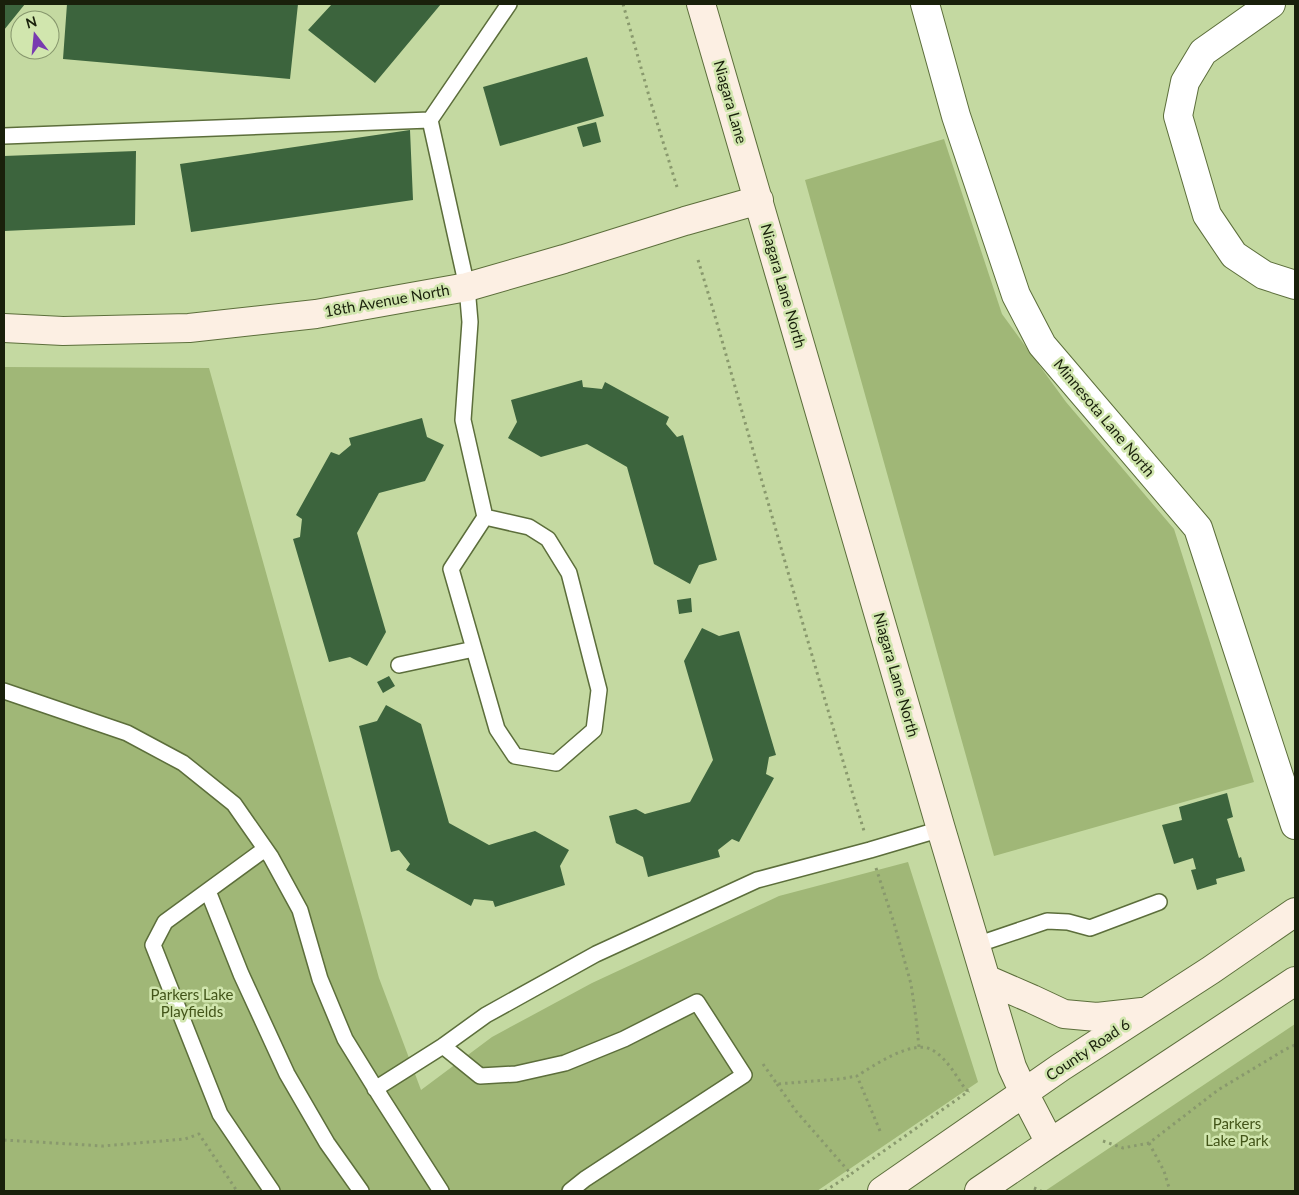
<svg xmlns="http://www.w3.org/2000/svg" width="1299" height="1195" viewBox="0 0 1299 1195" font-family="Lato,sans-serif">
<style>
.green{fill:#a0b777}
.building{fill:#3c643d}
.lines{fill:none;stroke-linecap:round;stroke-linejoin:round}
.lane-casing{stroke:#5c6e3b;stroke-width:18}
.street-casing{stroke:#5c6e3b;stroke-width:30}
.secondary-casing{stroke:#5c6e3b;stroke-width:30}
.path{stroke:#89996d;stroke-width:3;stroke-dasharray:2.5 4;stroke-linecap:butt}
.lane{stroke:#fff;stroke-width:15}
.street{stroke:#fff;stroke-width:28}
.secondary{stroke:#fcefe3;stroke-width:28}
.labels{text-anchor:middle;stroke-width:5;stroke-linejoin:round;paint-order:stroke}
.street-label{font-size:15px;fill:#19200b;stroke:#d1e6ae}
.park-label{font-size:15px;fill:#435519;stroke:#d1e6ae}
</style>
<rect width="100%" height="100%" fill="#c4d9a1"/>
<path class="green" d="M944,139L1002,314L1066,402L1174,529L1254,782L994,856L805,180Z
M4,367L209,368L379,978L421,1090L492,1037L592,983L779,896L908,862L978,1082L817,1191H4Z
M1295,1024V1191H1045Z"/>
<path class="building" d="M4,4H25L4,30Z
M67,4H298L290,79L63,59Z
M332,4H441L375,83L308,30Z
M587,57L604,116L500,146L483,87Z
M596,122L601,142L583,147L577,127Z
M410,130L413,200L191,232L180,164Z
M136,151L135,225L4,231V156Z
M582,380L583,387L602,389L605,382L669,417L666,424L677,437L683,435L717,560L699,565L690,584L654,564L627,467L587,444L541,457L508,438L517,422L511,400Z
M422,418L427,437L444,445L425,481L379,493L357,533L386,632L367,666L350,657L329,662L293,539L300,537L302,519L296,515L331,452L339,455L351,445L349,438Z
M691,598L692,612L679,614L677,600Z
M702,628L719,636L739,631L776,755L769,757L766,774L774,778L739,842L732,839L718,850L720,857L648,877L643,857L616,843L609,816L636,809L645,814L690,802L713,760L684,661Z
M389,676L395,686L383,693L377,682Z
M386,705L421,724L449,823L489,845L535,831L569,850L560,866L565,885L495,907L493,901L474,899L471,906L406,870L410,864L399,850L391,852L359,726L377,721Z
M1227,793L1233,817L1227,819L1239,858L1241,857L1245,871L1216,879L1217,884L1197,890L1191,870L1196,869L1193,858L1174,864L1162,825L1182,820L1179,807Z"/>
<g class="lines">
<defs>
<path id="lane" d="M4,136L430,120
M485,517L451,569L497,729L515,756L556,763L594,730L599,690L569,573L548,539L529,527L485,517L463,420L470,322L467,287L430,120L509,4
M399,665L474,649
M4,691L127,733L183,763L234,804L271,857L300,910L320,979L345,1039L382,1099L441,1191
M265,849L165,922L153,945L220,1114L272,1191
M208,891L241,974L287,1074L327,1143L361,1191
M976,945L1047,921L1068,922L1090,928L1159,902
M443,1046L480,1076L516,1074L565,1063L624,1039L697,1002L744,1075L585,1179L570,1191
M375,1089L443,1046L486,1015L596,954L757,880L870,850L941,829"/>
<path id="street" d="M925,4L956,116L1016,295L1042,345L1198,528L1295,825
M1271,4L1203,52L1185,82L1178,116L1207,215L1234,255L1264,275L1295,285"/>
<path id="secondary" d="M701,4L941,829L1012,1067L1024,1093L1050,1143
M4,328L63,331L189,328L316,314L467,287L564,259L685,221L759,200
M986,979L1032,999L1064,1014L1097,1017L1142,1012
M882,1191L1061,1067L1211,970L1295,912
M979,1191L1050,1143L1295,981"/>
</defs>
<use href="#lane" class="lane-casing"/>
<use href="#street" class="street-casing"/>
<use href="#secondary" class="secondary-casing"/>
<path class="path" d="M623,4L651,103L677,187
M698,260C719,327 737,395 757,464C792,586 827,709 864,831
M876,868L894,923L911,984L916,1018L919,1047
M763,1064L777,1084L840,1079L857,1076
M777,1084L796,1111L851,1174L969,1091
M880,1131L857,1076C873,1066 915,1037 934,1051C948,1060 956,1076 966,1090L970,1091
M4,1140L103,1146L185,1139L199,1134L237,1191
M1103,1141L1123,1148L1149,1143L1218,1090L1286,1049L1295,1045
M1149,1143L1164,1171L1170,1191
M1034,1188L1041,1191
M825,1191L851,1174"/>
<use href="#lane" class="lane"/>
<use href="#street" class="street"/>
<use href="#secondary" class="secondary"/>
</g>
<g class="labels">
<g class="street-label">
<text transform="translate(730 102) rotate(74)" y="5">Niagara Lane</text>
<text transform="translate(783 286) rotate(74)" y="5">Niagara Lane North</text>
<text transform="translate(387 301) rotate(-10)" y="5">18th Avenue North</text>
<text transform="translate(1104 418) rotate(50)" y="5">Minnesota Lane North</text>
<text transform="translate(896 675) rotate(74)" y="5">Niagara Lane North</text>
<text transform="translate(1088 1050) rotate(-34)" y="5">County Road 6</text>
</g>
<g class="park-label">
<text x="192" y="1000">Parkers Lake<tspan x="192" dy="17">Playfields</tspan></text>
<text x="1237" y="1129">Parkers<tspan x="1237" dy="17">Lake Park</tspan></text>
</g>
</g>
<rect width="1299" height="1195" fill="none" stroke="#19200b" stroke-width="10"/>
<g transform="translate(35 35) rotate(344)"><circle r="24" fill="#d1e6ae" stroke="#87976d"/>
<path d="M0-4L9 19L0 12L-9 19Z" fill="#783bb0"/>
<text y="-8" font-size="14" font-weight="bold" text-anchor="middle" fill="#19200b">N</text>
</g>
</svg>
